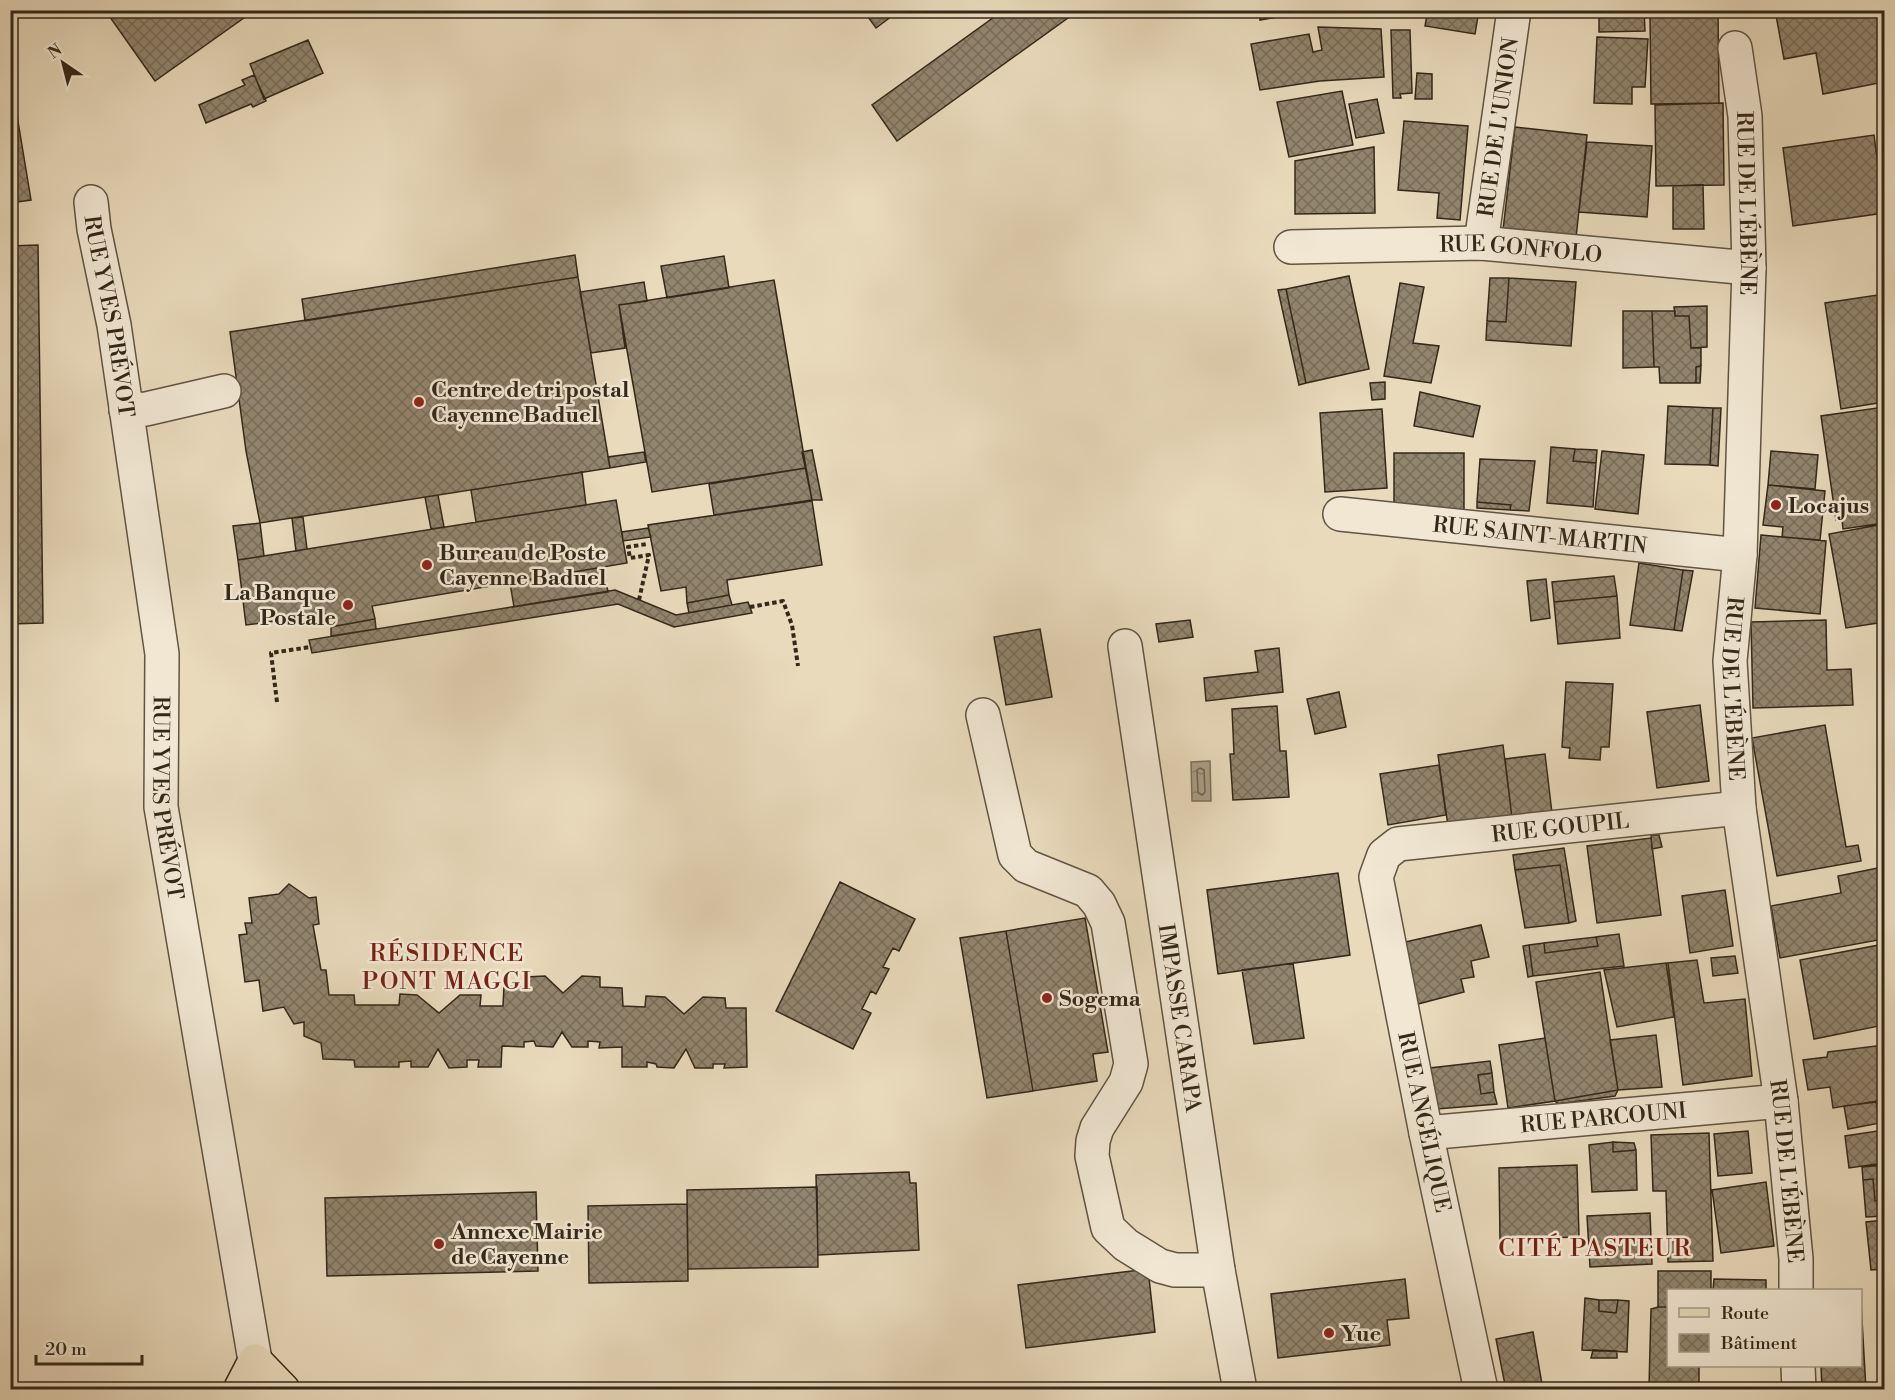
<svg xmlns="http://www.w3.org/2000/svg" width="1895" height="1400" viewBox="0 0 1895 1400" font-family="'Libre Bodoni',serif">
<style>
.water{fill:url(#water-ripples);stroke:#7b6e5a;stroke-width:1.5}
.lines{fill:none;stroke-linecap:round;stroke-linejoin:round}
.shore{stroke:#6f6250;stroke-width:1.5}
.building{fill:url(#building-cross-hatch);stroke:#33281a;stroke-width:1.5}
.minor-casing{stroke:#605442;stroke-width:36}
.major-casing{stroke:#33281a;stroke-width:36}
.path{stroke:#33281a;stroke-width:4;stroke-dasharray:4.5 3;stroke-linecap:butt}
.minor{stroke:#f1e7d3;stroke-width:33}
.major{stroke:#e9dabc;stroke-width:33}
.poi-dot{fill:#8f2418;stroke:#f1e7d3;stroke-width:2}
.labels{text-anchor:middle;stroke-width:5;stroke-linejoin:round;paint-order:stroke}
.street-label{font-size:22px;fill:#33281a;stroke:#f1e7d3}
.poi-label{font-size:22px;font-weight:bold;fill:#33281a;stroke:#f1e7d3;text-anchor:start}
.neighbourhood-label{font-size:24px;letter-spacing:1.5px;fill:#7a1f14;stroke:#f1e7d3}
</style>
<defs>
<pattern id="water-ripples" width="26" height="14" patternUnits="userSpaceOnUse" patternTransform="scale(1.5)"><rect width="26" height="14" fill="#ab9d85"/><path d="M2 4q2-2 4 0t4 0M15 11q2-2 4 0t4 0" fill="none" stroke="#8c806c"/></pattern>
<pattern id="building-cross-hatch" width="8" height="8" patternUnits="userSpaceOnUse" patternTransform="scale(1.5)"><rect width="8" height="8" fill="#92856e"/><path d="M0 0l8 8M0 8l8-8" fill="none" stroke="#786d5a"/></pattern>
</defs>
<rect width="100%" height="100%" fill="#e9dabc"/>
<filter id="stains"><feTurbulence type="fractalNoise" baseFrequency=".00333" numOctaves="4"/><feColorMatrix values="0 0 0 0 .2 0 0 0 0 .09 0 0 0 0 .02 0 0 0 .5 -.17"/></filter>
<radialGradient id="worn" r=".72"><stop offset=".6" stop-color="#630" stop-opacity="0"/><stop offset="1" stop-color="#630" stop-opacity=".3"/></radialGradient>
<path class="water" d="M1210,761L1211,801H1192L1191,762Z"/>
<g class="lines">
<path class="shore" d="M1200,768L1204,770L1205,792L1202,795L1198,792L1197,770Z"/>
</g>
<path class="building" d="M105,10H255L155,81Z
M863,10H900L876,28Z
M1004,10H1079L897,141L872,105Z
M1259,10H1271V18L1260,20Z
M1271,10H1305V12L1271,18Z
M1428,10H1479L1475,34L1425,26Z
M1599,10H1644L1645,31L1599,32Z
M1775,10H1884V82L1823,94L1816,53L1784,59Z
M1718,13L1719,103L1651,104L1650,15Z
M1318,27L1381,29L1384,77L1320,81L1260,90L1251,44L1309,34L1313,52L1322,50Z
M1391,30H1410L1412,93L1400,94L1401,98H1393Z
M1597,37L1648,39L1645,87H1632V104L1594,103Z
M308,40L323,73L264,99L250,64Z
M10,73L31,200L10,203Z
M1417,73L1432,74V99H1415Z
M254,75L266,101L253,107L251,104L206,123L199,105L245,85L242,80Z
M1342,91L1353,145L1289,157L1277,102Z
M1377,99L1384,133L1356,138L1349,104Z
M1723,103L1724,185L1656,186L1655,105Z
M1404,121L1468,126L1460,220L1437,218L1439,193L1398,190Z
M1515,127L1587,135L1576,238L1503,230Z
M1874,135L1884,213L1793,226L1783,148Z
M1587,142L1652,146L1647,217L1579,212Z
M1374,147L1375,213L1295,214V161Z
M1703,185L1704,229H1673V186Z
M38,245L43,623L10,624V246Z
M575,255L578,277L305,321L302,299Z
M724,256L729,288L667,298L661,266Z
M1349,276L1369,369L1306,383L1286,289Z
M578,277L610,468L260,523L246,451L230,332Z
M1490,278H1509L1506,322L1487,321Z
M1509,278L1576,282L1571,346L1486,340L1487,321L1506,322Z
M774,280L806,468L652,492L619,305Z
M644,282L647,301L619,305L625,348L591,353L580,292Z
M1400,283L1424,287L1413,343L1439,346L1431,383L1384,376Z
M1286,289L1306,383L1299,385L1278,290Z
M1884,294V402L1841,409L1825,303Z
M1707,306V347L1691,348L1689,316H1675L1674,307Z
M1623,311H1652L1654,367L1623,368Z
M1652,311H1675V316H1689L1691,348H1701V366L1696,367V383H1660L1659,367H1654Z
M1701,366L1700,383H1696V367Z
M1385,382V399L1372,400L1370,383Z
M1420,392L1480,406L1473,437L1414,426Z
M1668,406L1713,408L1710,465L1665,464Z
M1884,407V523L1843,529L1842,520H1836L1821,416Z
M1713,408H1721L1718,466L1710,465Z
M1382,409L1387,488L1325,492L1320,413Z
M1551,447L1575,449L1573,461L1596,463L1593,507L1547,503Z
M1575,449L1597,450L1596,463L1573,461Z
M812,450L822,500H812L802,452Z
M1602,451L1644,455L1638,514L1595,509Z
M1771,451L1818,455L1815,489L1768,485Z
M644,452L646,462L610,468L608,457Z
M1394,453H1464V511H1394Z
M1480,459L1535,461L1529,511L1510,510L1511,505L1477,502Z
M806,468L812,500L714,515L709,484Z
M582,472L586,505L476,522L471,490Z
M1768,485L1825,491L1820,540L1782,537L1783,527L1763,525Z
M438,495L444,527L431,529L425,497Z
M616,500L627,563L372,606L375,619L331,627L327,614L246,625L238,560Z
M812,501L822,565L727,580L729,595L687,603L686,587L661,591L648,525Z
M1477,502L1511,505L1510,510L1477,508Z
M303,517L307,549L296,551L292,518Z
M260,523L264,556L238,560L233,526Z
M1884,524V560L1879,561L1884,591V622L1846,628L1829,534Z
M648,528L651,537L623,541L622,532Z
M1761,535L1826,541L1820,614L1755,608Z
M1639,563L1683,570L1674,630L1630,625Z
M603,567L608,592L514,607L510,583Z
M1683,570L1693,571L1682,631L1674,630Z
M1614,576L1617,596L1554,602L1552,582Z
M1546,579L1550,618L1531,621L1527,581Z
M615,590L676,615L748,602L752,613L674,627L618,604L312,653L309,640Z
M729,595L732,605L689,613L687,603Z
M1617,596L1620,638L1558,644L1554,602Z
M375,619L376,629L331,636V627Z
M1190,620L1193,637L1159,642L1156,624Z
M1826,620L1827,670L1851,669L1853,705L1753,708L1751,622Z
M1040,629L1052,697L1006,705L994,637Z
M1279,648L1283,692L1206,701L1204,678L1258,672L1255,651Z
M1566,682L1613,684L1609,747H1601L1600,760L1569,758L1570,748L1562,747Z
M1339,692L1346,727L1315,734L1307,699Z
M1700,705L1709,781L1657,788L1647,712Z
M1277,706L1280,751H1286L1289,797L1233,800L1230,754H1234L1232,709Z
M1825,725L1846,847L1858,845L1861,861L1777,876L1752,738Z
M1503,745L1512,818L1448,826L1438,755Z
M1545,754L1552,813L1512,818L1505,759Z
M1439,765L1446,815L1388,825L1380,774Z
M1651,835H1659L1662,847L1652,849Z
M1651,838L1661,915L1597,923L1587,846Z
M1564,848L1576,921L1569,923L1560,865L1515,870L1513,855Z
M1560,865L1569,923L1525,928L1515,870Z
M1883,867L1884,939L1780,958L1771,906L1841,893L1838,876Z
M1338,873L1350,955L1218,974L1207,890Z
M840,882L915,919L899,951L893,948L883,967L889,969L876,994L871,991L862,1009L871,1013L853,1049L776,1011Z
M289,884L309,898L316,897L319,924L313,925L321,970H326L329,995H354L355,1005H399L400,994L417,995L439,1013L460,995H481L480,1006H503L504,986L526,987V977L545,976L563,993L582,976L600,977V987L622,988L623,1006L645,1007L646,996L665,997L684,1014L703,997L725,998L726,1008H746L747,1067L724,1068L725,1064H713V1068H695L686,1049L674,1068L657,1067L656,1064L647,1062V1067H622V1047L599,1048L600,1042L588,1041V1047H572L562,1032L553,1047L536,1046L534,1041L524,1042V1047L502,1046L501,1067H478L479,1060H467V1067L449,1068L438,1049L428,1067H411V1061L399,1062V1067H355L354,1060L323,1059L321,1043L304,1036V1022L294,1024L284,1007L263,1011L259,980L245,982L239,935L247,934L245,923H252L249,898L279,894Z
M1725,890L1733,946L1690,953L1682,896Z
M1085,918L1108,1052L1093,1054L1097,1081L1033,1091L1006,931Z
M1481,925L1489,957L1471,961L1474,977L1461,979L1464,992L1418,1004L1405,942Z
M1006,931L1033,1091L987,1098L960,938Z
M1619,934L1624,966L1533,976L1529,945L1544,943L1545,953L1598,946L1596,937Z
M1596,937L1598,946L1545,953L1544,943Z
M1529,945L1533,976L1528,977L1523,946Z
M1879,945L1884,977V1025L1814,1039L1800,960Z
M1735,956L1738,973L1713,976L1711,958Z
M1697,960L1704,1003L1745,999L1752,1076L1683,1085L1668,963Z
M1293,963L1304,1038L1254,1044L1242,970Z
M1666,963H1668L1674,1017Z
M1666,963L1674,1017L1617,1027L1604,970Z
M1600,972L1618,1090L1555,1101L1536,982Z
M1656,1035L1662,1087L1618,1090L1610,1040Z
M1545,1038L1555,1101L1508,1108L1499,1045Z
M1884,1045V1100L1833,1108L1830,1087L1808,1090L1803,1060L1827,1057L1828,1052Z
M1490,1061L1492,1073L1478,1075L1481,1094L1494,1092L1497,1104L1437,1109L1430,1068Z
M1492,1073L1494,1092L1481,1094L1478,1075Z
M1618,1090L1615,1096L1558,1104L1555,1101Z
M1876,1102L1880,1123L1848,1129L1844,1106Z
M1884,1130V1163L1849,1168L1845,1136Z
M1748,1131L1752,1173L1718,1176L1714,1134Z
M1709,1133L1713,1261L1668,1262L1666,1191H1653L1651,1135Z
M1613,1142V1152L1636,1150L1637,1190L1592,1192L1589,1145Z
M1613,1142L1634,1143L1636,1150L1613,1152Z
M1577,1165L1579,1237L1500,1239L1499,1168Z
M1884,1165V1200L1875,1201L1873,1179L1863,1180L1862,1167Z
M909,1172L910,1183H916L919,1250L818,1255L816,1175Z
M1873,1179L1875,1201L1884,1200V1216L1866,1217L1863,1180Z
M1766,1182L1774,1246L1721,1253L1712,1190Z
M817,1187L818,1267L688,1269L687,1190Z
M536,1192L538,1271L327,1276L325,1198Z
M687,1204L688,1281L589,1283L588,1206Z
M1650,1213L1652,1264L1590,1267L1587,1216Z
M1884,1220V1269L1871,1270L1866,1222Z
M1148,1269L1155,1332L1026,1348L1018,1285Z
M1658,1271H1711V1290H1668V1307H1658Z
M1405,1279L1409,1318L1387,1320L1390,1345L1278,1358L1271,1294Z
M1714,1279L1766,1280V1290H1713Z
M1585,1298L1599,1300V1311L1616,1313L1618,1300L1629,1301L1627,1352L1582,1350Z
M1599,1300H1618L1616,1313L1599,1311Z
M1861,1302L1866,1390H1822L1821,1366H1860Z
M1658,1307H1668V1366H1699V1387L1653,1388L1649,1387L1651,1309Z
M1533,1332L1543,1390H1506L1496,1339Z
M1593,1350L1617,1351V1358H1591Z
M1699,1387V1390H1653V1388Z"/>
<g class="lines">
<defs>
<g id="minor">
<path id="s1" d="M1735,48L1745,116L1749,268L1740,555L1730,661L1739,808L1781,1101L1796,1259V1290"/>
<path id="s2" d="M91,202L94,229L114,325L162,654L161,807L260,1390"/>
<path id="s3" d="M1481,243L1514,10"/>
<path id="s4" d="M1291,247L1481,243L1749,268"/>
<path d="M126,410L146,409L224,391"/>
<path id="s5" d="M1340,514L1740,555"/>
<path id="s6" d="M1125,646L1218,1270L1240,1390"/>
<path d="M983,715L1015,855L1026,866L1088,891L1099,904L1108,923L1131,1064L1126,1082L1097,1128L1093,1141L1092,1156L1108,1228L1126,1245L1160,1266L1175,1270H1218"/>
<path id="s7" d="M1426,1133L1781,1101"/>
<path d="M1798,1366L1799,1390"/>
<path id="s8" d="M1481,1390L1426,1133L1376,877L1384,855L1398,844L1739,808"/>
</g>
<path id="major" d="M240,1390L255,1361L283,1390"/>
</defs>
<use href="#minor" class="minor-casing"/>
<use href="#major" class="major-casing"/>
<path class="path" d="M639,600L649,555L630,558L628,547L647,544
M750,607L783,601L792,625L798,666
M277,702L271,653L310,647"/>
<use href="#minor" class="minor"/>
<use href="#major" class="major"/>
</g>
<g class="poi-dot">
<circle cx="419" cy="402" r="6"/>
<circle cx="1776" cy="505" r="6"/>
<circle cx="427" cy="565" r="6"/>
<circle cx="348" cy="605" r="6"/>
<circle cx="1047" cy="998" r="6"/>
<circle cx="439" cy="1244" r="6"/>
<circle cx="1329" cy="1333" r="6"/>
</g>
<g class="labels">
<g class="street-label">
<text dy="8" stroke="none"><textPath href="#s3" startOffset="117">RUE DE L'UNION</textPath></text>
<text dy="8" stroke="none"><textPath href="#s1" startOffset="156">RUE DE L'ÉBÈNE</textPath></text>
<text dy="8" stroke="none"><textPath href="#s4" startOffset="230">RUE GONFOLO</textPath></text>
<text dy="8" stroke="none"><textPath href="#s2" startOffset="116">RUE YVES PRÉVOT</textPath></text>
<text dy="8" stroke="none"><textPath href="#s5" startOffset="201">RUE SAINT-MARTIN</textPath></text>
<text dy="8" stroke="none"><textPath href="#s1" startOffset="642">RUE DE L'ÉBÈNE</textPath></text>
<text dy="8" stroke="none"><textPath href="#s2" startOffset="602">RUE YVES PRÉVOT</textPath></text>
<text dy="8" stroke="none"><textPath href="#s8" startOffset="728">RUE GOUPIL</textPath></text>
<text dy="8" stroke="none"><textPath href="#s6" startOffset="376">IMPASSE CARAPA</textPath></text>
<text dy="8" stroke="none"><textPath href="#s7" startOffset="178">RUE PARCOUNI</textPath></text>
<text transform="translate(1425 1122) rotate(78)" y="8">RUE ANGÉLIQUE</text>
<text dy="8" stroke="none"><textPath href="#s1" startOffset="1128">RUE DE L'ÉBÈNE</textPath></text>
</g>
<g class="poi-label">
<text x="431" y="397">Centre de tri postal<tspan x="431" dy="25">Cayenne Baduel</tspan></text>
<text x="1788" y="513">Locajus</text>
<text x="439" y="560">Bureau de Poste<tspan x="439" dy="25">Cayenne Baduel</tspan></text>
<text x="336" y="600" text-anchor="end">La Banque<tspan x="336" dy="25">Postale</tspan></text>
<text x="1059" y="1006">Sogema</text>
<text x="451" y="1239">Annexe Mairie<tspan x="451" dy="25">de Cayenne</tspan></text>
<text x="1341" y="1341">Yue</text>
</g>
<g class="neighbourhood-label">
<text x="447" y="961">RÉSIDENCE<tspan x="447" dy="28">PONT MAGGI</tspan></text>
<text x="1595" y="1256">CITÉ PASTEUR</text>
</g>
</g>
<rect width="1895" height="1400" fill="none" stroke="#e9dabc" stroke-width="36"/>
<rect x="12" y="12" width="1871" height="1376" fill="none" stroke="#33281a" stroke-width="3"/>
<rect x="18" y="18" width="1859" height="1364" fill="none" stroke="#33281a" stroke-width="1.5"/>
<rect x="1667" y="1289" width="195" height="78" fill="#f1e7d3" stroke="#a59b89" stroke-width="1.5"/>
<rect x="1679" y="1308" width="30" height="9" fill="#e9dabc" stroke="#a59b89" stroke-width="1.5"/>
<text x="1721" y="1319" font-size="18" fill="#33281a">Route</text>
<rect x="1679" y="1334" width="30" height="18" fill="url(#building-cross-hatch)" stroke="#a59b89" stroke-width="1.5"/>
<text x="1721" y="1349" font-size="18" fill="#33281a">Bâtiment</text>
<g transform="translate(63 63) rotate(325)" stroke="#f1e7d3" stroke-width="4.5" paint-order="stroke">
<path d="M0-4.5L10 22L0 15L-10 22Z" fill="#33281a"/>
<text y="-9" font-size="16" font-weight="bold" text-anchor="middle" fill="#33281a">N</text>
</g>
<path d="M36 1355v9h106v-9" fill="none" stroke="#33281a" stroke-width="3"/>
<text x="45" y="1355" font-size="18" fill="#33281a" stroke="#f1e7d3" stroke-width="4.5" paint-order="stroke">20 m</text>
<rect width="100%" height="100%" filter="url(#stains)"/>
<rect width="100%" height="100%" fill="url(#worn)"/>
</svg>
